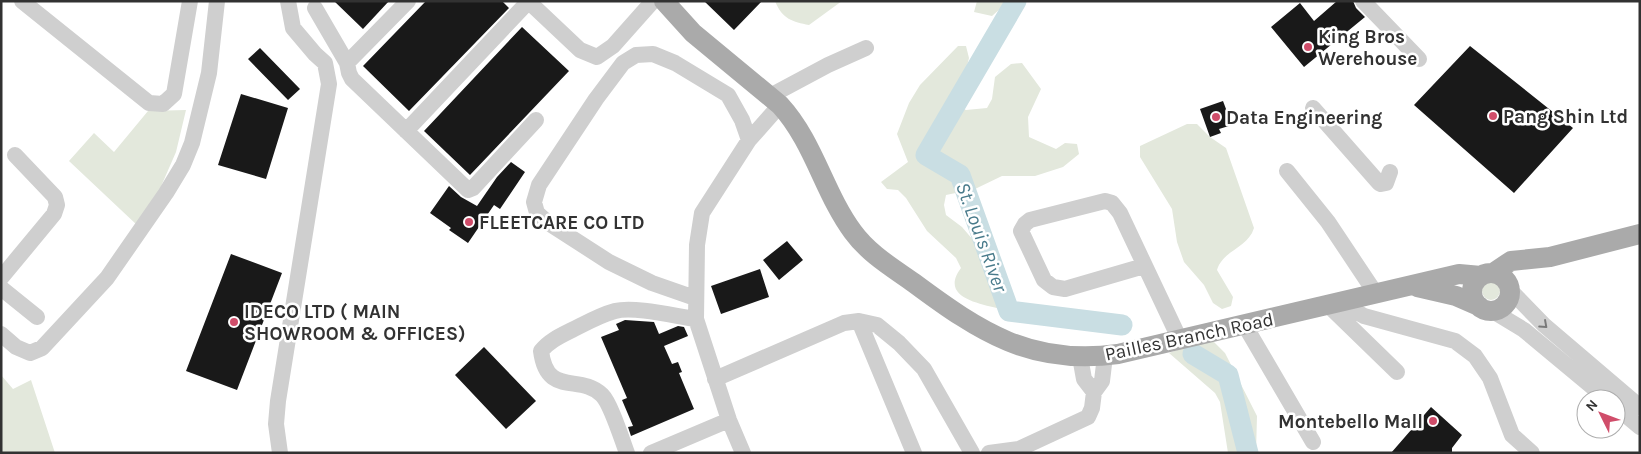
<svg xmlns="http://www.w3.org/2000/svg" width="1641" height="454" viewBox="0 0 1641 454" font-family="Karla,sans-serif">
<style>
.green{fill:#e3e8dc}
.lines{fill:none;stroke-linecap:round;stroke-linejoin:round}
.river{stroke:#c9dee3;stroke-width:21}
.building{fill:#191919}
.minor{stroke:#cfcfcf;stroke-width:16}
.major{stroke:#aaa;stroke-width:20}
.oneway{stroke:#797979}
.poi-dot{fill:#d04d6a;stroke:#fff;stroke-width:2}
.labels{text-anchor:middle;stroke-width:5;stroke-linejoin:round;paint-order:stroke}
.poi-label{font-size:19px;font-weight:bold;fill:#323232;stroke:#fff;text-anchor:start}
.street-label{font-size:19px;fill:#323232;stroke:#fff}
.water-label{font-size:20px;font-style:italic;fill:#497b8b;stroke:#fff}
</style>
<rect width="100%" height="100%" fill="#fff"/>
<path class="green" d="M775,1H842L809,25C793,22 782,19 775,1Z
M977,1H1009L992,16L974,12Z
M958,46H966L969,58L957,106L966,110L987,108L992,99L995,77L1011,64L1022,63L1041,89L1028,117L1029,137L1056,149L1065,143L1077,144L1079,154L1063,167L1035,176H1002L975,189L946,195L944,205L946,215L962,227L1009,282L997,308C976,303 940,296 961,268L956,258L927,231L906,198L898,190L887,189L881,182L908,162L897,134L909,103L920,85Z
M186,110L176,152L159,191L138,226L69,161L94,133L114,152L148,111Z
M1187,124H1197L1210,137L1226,148L1254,228C1248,248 1223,250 1217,270L1233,297L1231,306L1222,309L1213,303L1204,285L1184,262L1177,242L1172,209L1140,157V146Z
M1482 291a9 9 0 1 1 18 0a9 9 0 1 1-18 0Z
M1210,338L1225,353L1257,416L1256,453H1228L1220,402L1215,393L1169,353Z
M1,375L13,389L31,380L55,453H1Z"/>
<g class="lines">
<path class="river" d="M1016,1L926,155L960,175L1009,311L1122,325
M1193,354L1228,375L1248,453"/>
</g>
<path class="building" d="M334,1H389L363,29Z
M426,1H502L509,8L409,111L363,66Z
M704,1H762L734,30Z
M1337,1H1353L1356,8L1365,17L1304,67L1271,27L1300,3L1314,21Z
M522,27L569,71L470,175L424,131Z
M1470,46L1573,128L1514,193L1414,105Z
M260,48L300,89L288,100L248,59Z
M241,94L288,108L266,179L218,165Z
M1223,101L1232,125L1219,129L1221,133L1210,137L1200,109Z
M511,162L525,172L500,209L494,205L468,243L449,230L451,228L430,213L449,186L461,197L477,206L497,177Z
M787,241L803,260L779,280L763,260Z
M231,254L282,273L237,390L186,371Z
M760,269L769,297L721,314L711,286Z
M625,320L654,322L659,334L678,326L684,327L688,336L664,346L672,364L678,362L682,372L679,373L694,409L631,436L628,427L633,426L622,400L627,398L601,337L619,330L616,324Z
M484,347L536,401L506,429L455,375Z
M1431,407L1462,435L1452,448V453H1391Z"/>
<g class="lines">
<path class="minor" d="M22,1L149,103L163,104L174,94L190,1
M528,1L580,50L597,57L613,46L653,1
M1363,1L1419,59
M315,8L347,63L349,73L352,79L468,190L473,188L536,120
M347,63L408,1
M770,96L828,65L866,48
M1313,108L1379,183L1381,184L1386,183L1390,172
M406,131L528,2
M1287,171L1328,222L1376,294
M1144,266L1065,289L1053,287L1044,280L1021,231L1025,224L1030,220L1105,201L1112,203L1120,213L1180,340
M1,278L54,214L57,205L55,197L15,155
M1,288L37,317
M1510,290L1544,325L1640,407
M695,298L652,283L609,262L547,222L537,213L534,202L539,185L596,99L623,63L636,55L653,54L675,63L728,95L742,120L749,140
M1345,300L1355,311L1364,316L1455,341L1475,356L1490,378L1512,435L1532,453
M1327,304L1397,372
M1491,310L1524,330L1607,399
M859,321L914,453
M1244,324L1313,442
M1,334L16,347L30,353L42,348L107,278L166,193L183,165L192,143L209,73L217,1
M1080,357L1084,379L1094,392
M715,379L844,323L859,321L877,325L899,343L924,369L972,453
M1616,407L1640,427
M280,453L276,424L278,401L329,84L325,63L315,54L293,28L288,1
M627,453C622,440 611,404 602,395C580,373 547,398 541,351C549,341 560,336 572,330C586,323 600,315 615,311C634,306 675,316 696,319
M651,453L729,420
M743,453L729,420L696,319L697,245L702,213L749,140L780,105
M989,453L1019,449
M1016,453L1019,449L1088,417L1092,408L1094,392L1102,381L1105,356"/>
<path class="major" d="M664,1L693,33L780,105C814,142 824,193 853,232C869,254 893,268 914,283C980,332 1031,366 1118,354L1459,274L1481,276
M1493,273L1511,261L1550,257L1640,234
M1472 292a19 19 0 1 1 38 0a19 19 0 1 1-38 0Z
M1417,287L1456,296L1479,306"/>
</g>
<defs><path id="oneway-chevron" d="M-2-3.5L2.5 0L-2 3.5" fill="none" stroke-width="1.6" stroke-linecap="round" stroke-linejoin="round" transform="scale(1.25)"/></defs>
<use class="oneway" href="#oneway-chevron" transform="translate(1544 325) rotate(42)"/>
<g class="poi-dot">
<circle cx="1308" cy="47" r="5"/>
<circle cx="1493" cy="116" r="5"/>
<circle cx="1216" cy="117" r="5"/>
<circle cx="469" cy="222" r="5"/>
<circle cx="234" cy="322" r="5"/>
<circle cx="1433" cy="421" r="5"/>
</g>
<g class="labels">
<g class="poi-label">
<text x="1318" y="43">King Bros<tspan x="1318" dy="22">Werehouse</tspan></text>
<text x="1503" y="123">Pang Shin Ltd</text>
<text x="1226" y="124">Data Engineering</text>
<text x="479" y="229">FLEETCARE CO LTD</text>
<text x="244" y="318">IDECO LTD ( MAIN<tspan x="244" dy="22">SHOWROOM &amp; OFFICES)</tspan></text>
<text x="1423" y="428" text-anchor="end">Montebello Mall</text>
</g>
<g class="street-label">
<text transform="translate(1189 336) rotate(-12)" y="7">Pailles Branch Road</text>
</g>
<g class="water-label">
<text transform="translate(982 237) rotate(70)" y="7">St. Louis River</text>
</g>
</g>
<rect width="1641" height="454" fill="none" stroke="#323232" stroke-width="5"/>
<g transform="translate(1601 414) rotate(312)"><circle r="24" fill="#ffffff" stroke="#adadad"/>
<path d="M0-4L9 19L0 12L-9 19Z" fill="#d04d6a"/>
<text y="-8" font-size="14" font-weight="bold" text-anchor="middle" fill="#323232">N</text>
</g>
</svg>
